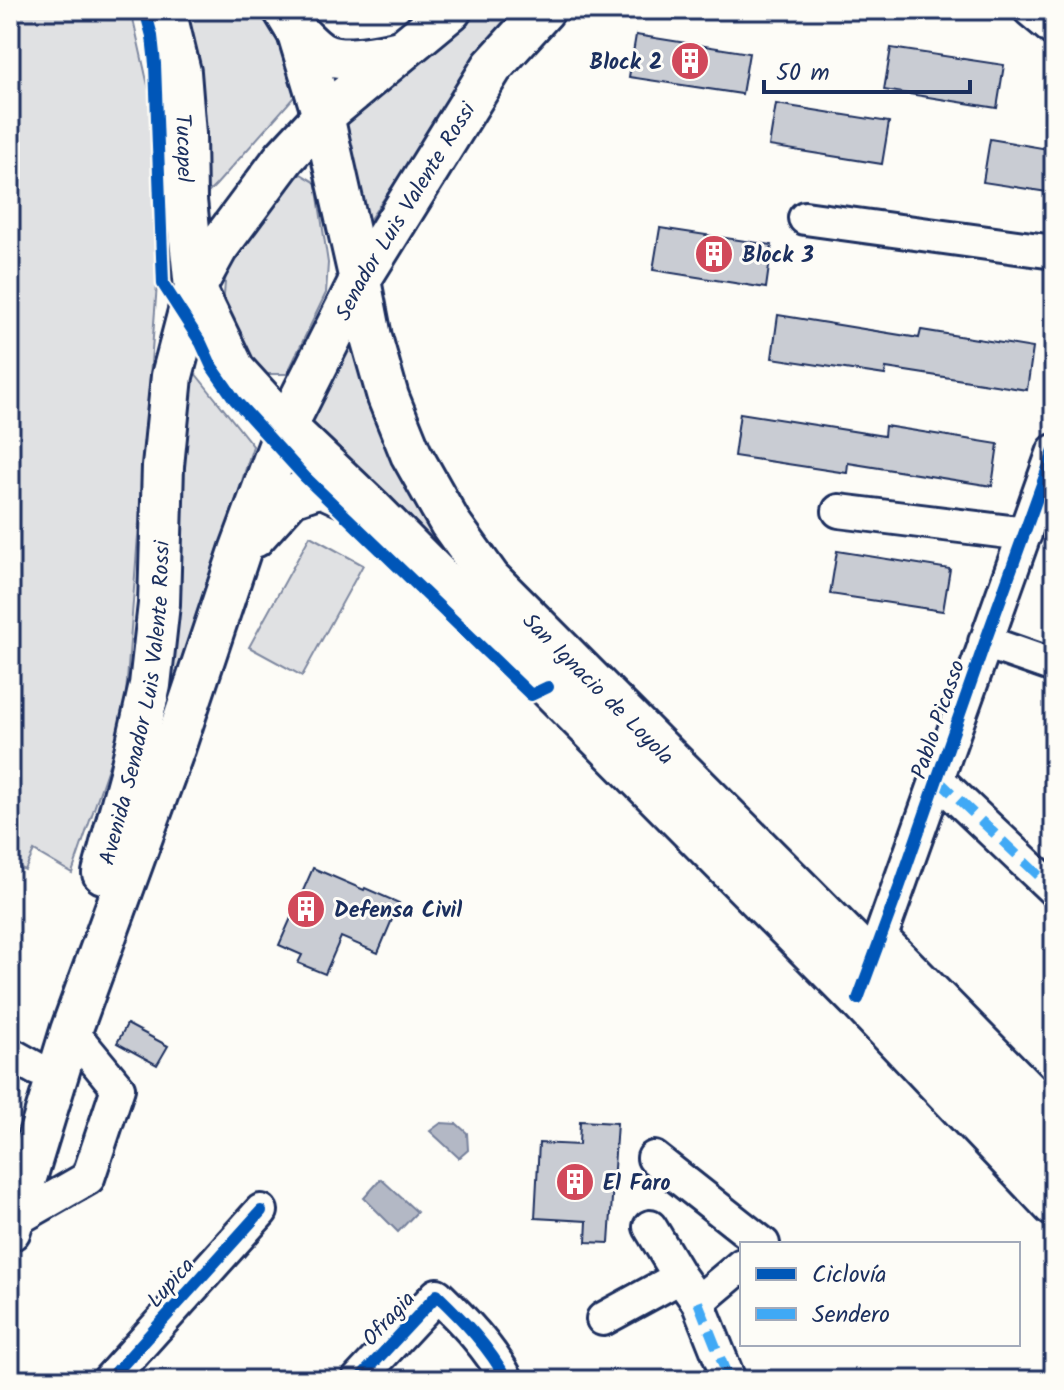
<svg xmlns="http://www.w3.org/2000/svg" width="1064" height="1390" viewBox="0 0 1064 1390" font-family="Kalam,sans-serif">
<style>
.green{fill:#e0e1e3;stroke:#7e88a0;stroke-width:2}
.water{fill:#b3b8c5;stroke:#76819c;stroke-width:2}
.building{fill:#c9ccd3;stroke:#1b2f5e;stroke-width:2}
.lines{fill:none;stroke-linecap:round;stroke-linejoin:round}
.minor-casing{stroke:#1b2f5e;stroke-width:38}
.major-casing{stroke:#1b2f5e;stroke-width:46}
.minor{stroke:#fdfcf7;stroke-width:32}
.major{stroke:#fdfcf7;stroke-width:40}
.quiet{stroke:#3fa9f5;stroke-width:10;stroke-dasharray:20 10;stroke-linecap:butt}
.cycleway-casing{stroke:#fdfcf7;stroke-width:17}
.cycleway{stroke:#0057b8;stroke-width:12}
.labels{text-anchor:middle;stroke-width:6;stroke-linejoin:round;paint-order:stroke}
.poi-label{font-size:22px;font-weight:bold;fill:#1b2f5e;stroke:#fdfcf7;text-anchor:start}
.street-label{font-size:22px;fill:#1b2f5e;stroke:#fdfcf7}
</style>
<rect width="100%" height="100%" fill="#fdfcf7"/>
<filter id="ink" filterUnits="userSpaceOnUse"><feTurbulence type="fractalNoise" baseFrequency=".0125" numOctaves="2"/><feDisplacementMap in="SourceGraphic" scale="16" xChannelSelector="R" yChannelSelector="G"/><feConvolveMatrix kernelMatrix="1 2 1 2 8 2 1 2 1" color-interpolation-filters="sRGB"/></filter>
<g filter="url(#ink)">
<path class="green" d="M10,10H131L149,90L165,178L124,721L72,873L34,851L25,870L10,863Z
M178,10H265L285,48L294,97L216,185L200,201Z
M470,10H517L508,19L363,229L336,133L372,94Z
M301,174L316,183L328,263L326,293L287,374H263L237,340L223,307L227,257L267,200Z
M348,329L403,484L454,556L445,559L305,421Z
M191,368L253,446L165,723L158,722L183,397Z
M310,536L363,565L302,676L249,647Z"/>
<path class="water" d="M441,1123L457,1124L467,1133L468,1150L459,1158L430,1131Z
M381,1179L417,1212L398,1232L364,1198Z"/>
<path class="building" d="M636,35L749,53L742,94L629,77Z
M891,48L1004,65L997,108L884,90Z
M776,104L889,122L882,164L769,146Z
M990,139L1054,150V193L983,182Z
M660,228L772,245L766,288L653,270Z
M778,315L919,338L921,330L1033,348L1027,390L886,368L885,375L772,358Z
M740,413L884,436L885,426L998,444L992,486L848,463L847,473L734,456Z
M837,551L950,569L943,611L830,594Z
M313,868L364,890L365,888L399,903L378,953L341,937L325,974L298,963L302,955L279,945Z
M127,1024L168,1046L157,1065L117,1043Z
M580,1121L617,1123L609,1243L586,1242L587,1221L535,1218L539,1143L579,1145Z"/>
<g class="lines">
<defs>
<path id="minor" d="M1030,10L1054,30
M805,218L1054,252
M839,511L1025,534
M985,642L1054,666
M937,779L1054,890
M881,937L1054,1113
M865,981L1054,451
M10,1054L37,1069
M654,1158L763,1244
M13,1221L88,1178L118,1088L71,1031
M650,1227L680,1277L698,1302L729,1380
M698,1302L742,1265
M603,1319L680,1277
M109,1380L261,1211
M358,1380L437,1295C464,1321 489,1347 507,1380"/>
<g id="major">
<path id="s1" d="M165,10L180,72L185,134L186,200L195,288L235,371L286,427L373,510L858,999L1054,1206"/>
<path id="s2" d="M284,10L298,33L323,116L360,280L371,337L388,397L411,454L450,523L490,579L872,962L1054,1155"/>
<path d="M298,33C305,39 314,50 323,54C344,64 379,55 401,51"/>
<path d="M254,537L291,496L321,486L362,505"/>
<path id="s3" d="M103,873L130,774L150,685L159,604L163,466L172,376L195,288L217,248L284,158L323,116L451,10"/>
<path id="s4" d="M10,1230L71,1031L175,746L240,551L286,427L360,280L492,67L544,10"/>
</g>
</defs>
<use href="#minor" class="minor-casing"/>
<use href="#major" class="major-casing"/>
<use href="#minor" class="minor"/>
<use href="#major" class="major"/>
<path class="quiet" d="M937,779L1054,890
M698,1302L729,1380"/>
<defs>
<path id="cycleway" d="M145,10L152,36L155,64L163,284L201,343L212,367L235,400L305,477L531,695L548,687
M858,999L899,888L985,642L1054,451
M109,1380L261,1211
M358,1380L437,1295C464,1321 489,1347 507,1380"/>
</defs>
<use href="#cycleway" class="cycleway-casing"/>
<use href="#cycleway" class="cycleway"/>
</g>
</g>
<defs>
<symbol id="building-disc" viewBox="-11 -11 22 22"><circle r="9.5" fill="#d1495b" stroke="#fdfcf7"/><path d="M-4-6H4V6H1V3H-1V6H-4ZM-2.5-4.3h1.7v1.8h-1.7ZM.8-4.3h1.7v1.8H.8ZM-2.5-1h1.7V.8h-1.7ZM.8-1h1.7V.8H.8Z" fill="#fff"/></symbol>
</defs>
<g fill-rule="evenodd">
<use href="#building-disc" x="668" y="39" width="44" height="44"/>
<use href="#building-disc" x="692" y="232" width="44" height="44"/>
<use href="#building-disc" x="284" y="887" width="44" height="44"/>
<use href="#building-disc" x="553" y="1160" width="44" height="44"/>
</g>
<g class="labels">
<g class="poi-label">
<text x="662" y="69" text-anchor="end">Block 2</text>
<text x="742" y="262">Block 3</text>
<text x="334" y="917">Defensa Civil</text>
<text x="603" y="1190">El Faro</text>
</g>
<g class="street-label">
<text dy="8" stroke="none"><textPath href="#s1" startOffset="140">Tucapel</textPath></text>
<text dy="8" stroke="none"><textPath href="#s4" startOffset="1096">Senador Luis Valente Rossi</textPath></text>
<text dy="8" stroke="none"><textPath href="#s2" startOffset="766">San Ignacio de Loyola</textPath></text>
<text dy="8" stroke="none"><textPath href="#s3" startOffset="174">Avenida Senador Luis Valente Rossi</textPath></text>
<text transform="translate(937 719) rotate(-71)" y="8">Pablo Picasso</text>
<text transform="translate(170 1282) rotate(-48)" y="8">Lupica</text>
<text transform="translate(388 1318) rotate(-47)" y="8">Ofragia</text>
</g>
</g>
<rect width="1064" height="1390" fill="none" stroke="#fdfcf7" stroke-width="40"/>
<rect x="20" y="20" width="1024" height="1350" fill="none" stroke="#1b2f5e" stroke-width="3" filter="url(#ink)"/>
<rect x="740" y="1242" width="280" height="104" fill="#fdfcf7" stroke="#a3aaba" stroke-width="2"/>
<rect x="756" y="1268" width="40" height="12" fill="#0057b8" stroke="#a3aaba" stroke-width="2"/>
<text x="812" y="1282" font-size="24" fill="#1b2f5e">Ciclovía</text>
<rect x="756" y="1308" width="40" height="12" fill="#3fa9f5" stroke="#a3aaba" stroke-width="2"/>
<text x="812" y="1322" font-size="24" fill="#1b2f5e">Sendero</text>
<path d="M764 80v12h206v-12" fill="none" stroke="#1b2f5e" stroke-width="4"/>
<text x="776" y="80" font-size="24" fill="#1b2f5e" stroke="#fdfcf7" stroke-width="6" paint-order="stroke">50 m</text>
</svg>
